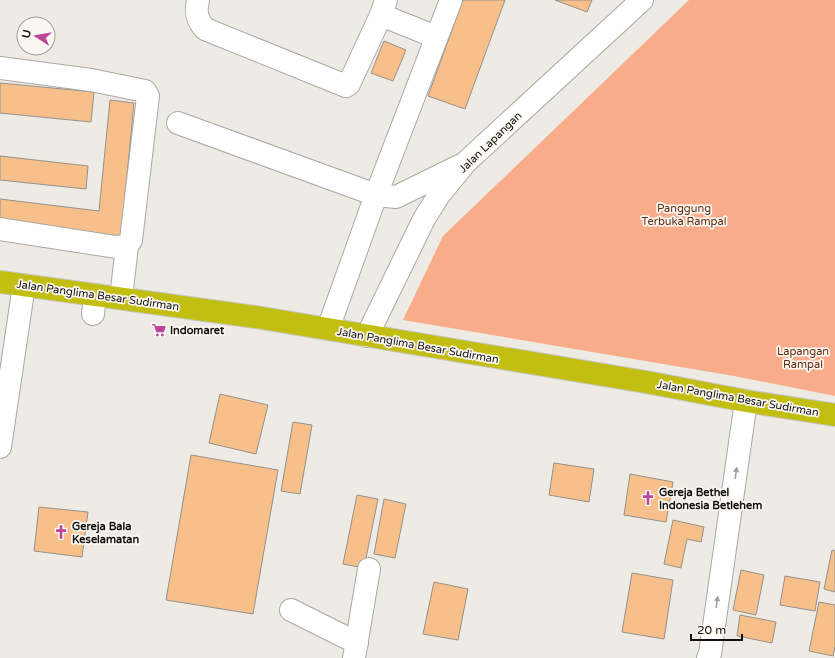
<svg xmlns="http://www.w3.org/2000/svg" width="835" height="658" viewBox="0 0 835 658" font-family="'Varela Round',sans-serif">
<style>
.green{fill:#f9ac8a}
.building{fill:#f7c08b;stroke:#96908b}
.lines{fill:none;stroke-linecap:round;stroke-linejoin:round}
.minor-casing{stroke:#aba8a1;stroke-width:24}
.highway-casing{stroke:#c6c6c5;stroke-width:24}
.minor{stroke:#fff;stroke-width:22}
.highway{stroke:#c3be12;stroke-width:22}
.oneway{fill:#a0a09f}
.labels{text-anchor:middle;stroke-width:3.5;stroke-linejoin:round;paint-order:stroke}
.street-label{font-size:11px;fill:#12110f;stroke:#fcf8f1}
.park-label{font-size:11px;fill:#612b11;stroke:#fcf8f1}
.poi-label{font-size:11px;font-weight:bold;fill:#12110f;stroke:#fcf8f1;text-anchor:start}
</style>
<rect width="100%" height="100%" fill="#eeebe4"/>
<path class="green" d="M689,0H835V396L734,376L403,320L443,236Z"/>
<path class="building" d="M463,0H505L465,109L428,96Z
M555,0H592L587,12Z
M384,41L406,50L393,81L371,73Z
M0,83L94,92L91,122L0,113Z
M110,100L134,103L121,236L0,222V199L99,211Z
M0,156L88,166L86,189L0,180Z
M220,394L268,405L256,454L209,443Z
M293,422L312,425L300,494L281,491Z
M191,455L278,470L253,614L166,600Z
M554,463L594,469L589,502L549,495Z
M630,474L673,482L666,522L624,515Z
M357,495L378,499L364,568L343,564Z
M384,499L406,504L395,558L374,554Z
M39,507L88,512L82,557L34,551Z
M673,520L704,527L701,542L687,539L681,568L664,564Z
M832,550L835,551V592L824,589Z
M741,570L764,575L756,615L733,610Z
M632,573L673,580L664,639L622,632Z
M785,576L820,582L815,611L780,605Z
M434,582L468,589L458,640L423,634Z
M819,602L835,605V646L833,656L809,651Z
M740,615L776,622L772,643L737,636Z"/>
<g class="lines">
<defs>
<path id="minor" d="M198,0C195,12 197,20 205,29L346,86L349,84L381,15
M386,0L381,15L436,37
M0,68L91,80L145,91L148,96L131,240L127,246L121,298
M178,123L376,195L396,197L459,166
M0,229L116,247L127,246
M93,314L95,295
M328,329L376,195L451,0
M367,336L424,219L439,195L465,163L642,0
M0,447L24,285
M291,610L357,643
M354,658L369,569
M708,658L710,654L746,401"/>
<path id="highway" d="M0,282L256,317L646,382L746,401L835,415"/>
</defs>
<use href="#minor" class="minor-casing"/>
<use href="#highway" class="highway-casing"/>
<use href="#minor" class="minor"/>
<use href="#highway" class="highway"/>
</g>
<defs><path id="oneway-solid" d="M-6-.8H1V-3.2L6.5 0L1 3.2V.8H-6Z"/></defs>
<g class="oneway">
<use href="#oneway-solid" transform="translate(736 473) rotate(-82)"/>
<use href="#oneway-solid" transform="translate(717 602) rotate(-82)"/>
</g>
<defs>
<symbol id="supermarket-bare" viewBox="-9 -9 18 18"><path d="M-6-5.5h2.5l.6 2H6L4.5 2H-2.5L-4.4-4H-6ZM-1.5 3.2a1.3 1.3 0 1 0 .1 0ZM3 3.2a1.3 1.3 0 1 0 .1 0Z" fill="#bd469b" stroke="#fcf8f1" stroke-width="2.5" paint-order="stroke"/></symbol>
<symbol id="church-bare" viewBox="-9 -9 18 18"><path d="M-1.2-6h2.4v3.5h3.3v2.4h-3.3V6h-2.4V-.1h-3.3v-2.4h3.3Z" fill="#bd469b" stroke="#fcf8f1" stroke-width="2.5" paint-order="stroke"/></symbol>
</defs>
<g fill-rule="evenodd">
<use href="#supermarket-bare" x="149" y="320" width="20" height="20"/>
<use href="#church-bare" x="638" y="488" width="20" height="20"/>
<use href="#church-bare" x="51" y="522" width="20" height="20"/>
</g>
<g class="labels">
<g class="street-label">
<text transform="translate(490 142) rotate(-44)" y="4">Jalan Lapangan</text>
<text transform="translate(98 295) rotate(8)" y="4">Jalan Panglima Besar Sudirman</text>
<text transform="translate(418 345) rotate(10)" y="4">Jalan Panglima Besar Sudirman</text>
<text transform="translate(738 398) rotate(10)" y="4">Jalan Panglima Besar Sudirman</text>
</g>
<g class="park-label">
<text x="684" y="212">Panggung<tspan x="684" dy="13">Terbuka Rampal</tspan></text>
<text x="803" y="355">Lapangan<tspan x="803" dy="13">Rampal</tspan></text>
</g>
<g class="poi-label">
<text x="170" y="334">Indomaret</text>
<text x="659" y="496">Gereja Bethel<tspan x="659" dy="13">Indonesia Betlehem</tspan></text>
<text x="72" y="530">Gereja Bala<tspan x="72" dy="13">Keselamatan</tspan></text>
</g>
</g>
<g transform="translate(36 36) rotate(282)"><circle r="19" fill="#fcf8f1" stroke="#9e9c97"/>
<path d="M0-3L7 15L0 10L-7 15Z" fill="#bd469b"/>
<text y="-6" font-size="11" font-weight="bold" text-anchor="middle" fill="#12110f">U</text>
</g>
<path d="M691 634v6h51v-6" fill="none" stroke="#12110f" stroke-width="2"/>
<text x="697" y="634" font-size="12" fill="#12110f" stroke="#fcf8f1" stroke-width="3" paint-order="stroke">20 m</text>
</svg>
